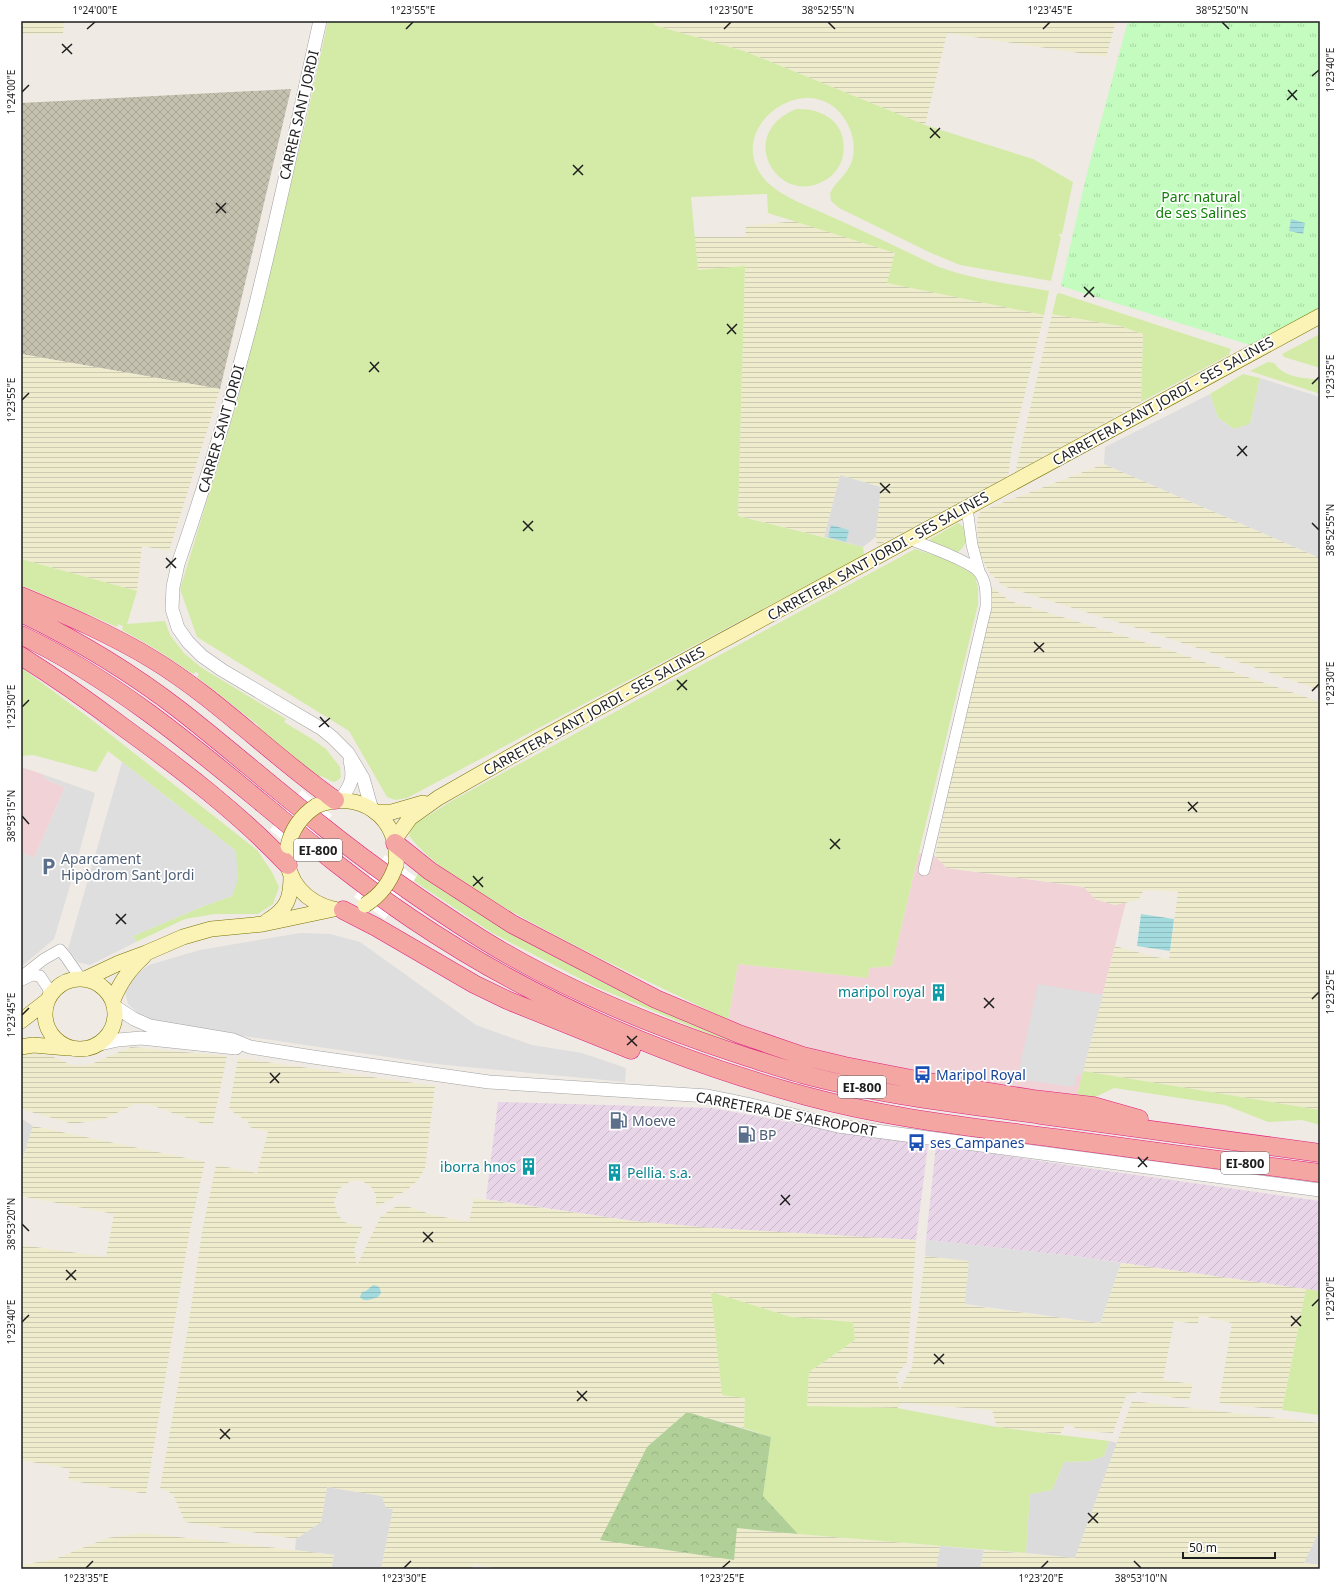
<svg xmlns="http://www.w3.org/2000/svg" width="1341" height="1590" viewBox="0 0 1341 1590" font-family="'Noto Sans',sans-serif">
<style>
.residential{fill:#dcdbdb}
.commercial{fill:#f1d2d6}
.industrial{fill:url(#industrial-furrows)}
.construction{fill:url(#construction-cross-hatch)}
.farmland{fill:url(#farmland-rules)}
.grass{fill:#d4eba8}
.forest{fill:url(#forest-crowns)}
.park{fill:url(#park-tufts)}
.parking{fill:#dedede}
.water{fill:url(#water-rules)}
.pier{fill:#fff}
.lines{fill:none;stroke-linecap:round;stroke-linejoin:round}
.minor-casing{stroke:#a2a2a2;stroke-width:12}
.tertiary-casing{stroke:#a2a2a2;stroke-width:14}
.secondary-casing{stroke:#797201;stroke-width:16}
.trunk-casing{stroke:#e01e81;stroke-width:19}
.minor{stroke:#fff;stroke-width:11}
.tertiary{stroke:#fff;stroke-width:13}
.secondary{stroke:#fbf3b6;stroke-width:15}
.trunk{stroke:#f4a6a2;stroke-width:18}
.secondary-bridge-casing{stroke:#797201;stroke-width:16;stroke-linecap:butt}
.secondary-bridge{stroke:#fbf3b6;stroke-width:15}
.ticks{fill:none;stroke:#1e1e1e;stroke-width:1.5}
.labels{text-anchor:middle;stroke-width:3.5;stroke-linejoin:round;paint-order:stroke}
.shield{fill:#fff;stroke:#626262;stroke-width:1}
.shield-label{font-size:13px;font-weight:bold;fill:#1e1e1e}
.street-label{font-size:14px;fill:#1e1e1e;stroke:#fff}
.park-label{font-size:14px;fill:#128008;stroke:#fff}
.service-label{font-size:14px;fill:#4e5e75;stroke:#fff;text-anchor:start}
.culture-label{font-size:14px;fill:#0d838f;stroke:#fff;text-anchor:end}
.transit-label{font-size:14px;fill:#164399;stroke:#fff;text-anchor:start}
.neatline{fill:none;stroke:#1e1e1e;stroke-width:1.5}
.ticks-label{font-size:10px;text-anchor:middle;fill:#1e1e1e}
</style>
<defs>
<pattern id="industrial-furrows" width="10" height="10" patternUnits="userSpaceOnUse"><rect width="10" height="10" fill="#e9d5e8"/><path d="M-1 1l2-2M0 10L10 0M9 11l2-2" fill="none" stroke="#c7b6c7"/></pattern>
<pattern id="construction-cross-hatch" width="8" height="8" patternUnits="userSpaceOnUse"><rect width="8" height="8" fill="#c4c1af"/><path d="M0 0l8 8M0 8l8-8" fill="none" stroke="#a8a596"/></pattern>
<pattern id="farmland-rules" width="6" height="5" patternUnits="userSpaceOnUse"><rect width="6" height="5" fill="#efecce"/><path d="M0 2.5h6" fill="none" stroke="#cccab0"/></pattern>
<pattern id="forest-crowns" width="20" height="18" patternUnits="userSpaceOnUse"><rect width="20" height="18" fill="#b1d097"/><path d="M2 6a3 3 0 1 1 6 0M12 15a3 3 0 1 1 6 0" fill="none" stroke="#98b282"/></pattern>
<pattern id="park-tufts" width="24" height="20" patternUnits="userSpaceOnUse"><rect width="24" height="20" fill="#c4fbbf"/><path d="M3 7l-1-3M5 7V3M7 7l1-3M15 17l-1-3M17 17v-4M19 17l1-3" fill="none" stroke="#a8d7a4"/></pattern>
<pattern id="water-rules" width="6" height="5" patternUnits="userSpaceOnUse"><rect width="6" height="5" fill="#a3dbdf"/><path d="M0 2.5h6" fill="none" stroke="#8cbcbf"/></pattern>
</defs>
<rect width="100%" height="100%" fill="#efeae4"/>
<path class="residential" d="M840,475L881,487L876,537L863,547L824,537Z
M21,1118L33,1126L21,1163Z
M1109,1441L1117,1443L1075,1558L1026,1553L1030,1494L1052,1490L1064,1462L1090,1461L1104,1456Z
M327,1487L382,1496L386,1508L393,1509L381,1569H331L334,1555L295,1550L296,1539L321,1522Z
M1320,1529V1565L1303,1563Z
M940,1546L984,1550L980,1569H936Z"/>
<path class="commercial" d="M21,767L42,774L47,780L65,787L34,858L21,852Z
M919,853L935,856L947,868L1084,887L1095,899L1115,905L1126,902L1076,1100L848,1061L728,1020L738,964L868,978L869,968L892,966Z"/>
<path class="industrial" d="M498,1102L712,1108L838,1131L928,1145L916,1240L712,1228L633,1221L486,1199Z
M936,1145L1094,1169L1320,1201V1291L1074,1256L926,1240Z"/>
<path class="construction" d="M291,89L220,389L21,354V103Z"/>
<path class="farmland" d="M21,21H64L63,34H21Z
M655,21H1116L1106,57L947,33L925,125L744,51L654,25Z
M796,221L895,253L888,283L1044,315L1012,446L1008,478L877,546L876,537L881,487L840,475L824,537L738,516L745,267L698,270L694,237H745L746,226Z
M1052,314L1120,326L1143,334L1141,402L1015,473Z
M21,354L220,389L169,551L142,546L137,591L21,559Z
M1104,464L1320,558V690L1168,638L1003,586L989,572L978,551L977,520L981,511Z
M990,586L1010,601L1169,650L1320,702V1110L1083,1071L1115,946L1155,957L1169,959L1178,892L1144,890L1138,900L1115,905L1095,899L1084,887L947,868L935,856Z
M131,1047L227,1056L213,1123L206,1125L151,1105L135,1104L104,1119L73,1124L21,1109V1055L28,1053L51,1056L72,1065H89Z
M238,1058L435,1086L425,1168L418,1180L407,1190L376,1207V1195L371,1187L364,1182L355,1180L347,1183L339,1189L334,1202L337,1213L344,1222L362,1227L354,1250L357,1265L381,1216L400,1204L433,1215L469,1222L474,1198L633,1221L712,1228L916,1240L907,1362L896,1376L900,1389L912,1367L925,1256L969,1261L965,1305L1100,1323L1121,1263L1306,1289L1282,1410L1223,1404L1219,1402L1232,1323L1199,1315L1198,1324L1174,1321L1163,1380L1193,1384L1189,1400L1138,1392L1126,1396L1113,1433L1083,1431L1066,1424L1060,1434L997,1427L992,1410L902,1403L897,1408L807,1406L809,1372L855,1340L853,1322L791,1317L711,1292L722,1395L745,1398L744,1428L687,1412L647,1447L734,1560L736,1527L798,1534L940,1546L936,1569H493V1568L474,1564L472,1569H381L393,1509L386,1508L382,1496L327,1487L321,1522L296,1539L185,1522L173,1494L160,1488L188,1328L202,1232L216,1165L257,1173L268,1132L249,1127V1123L229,1109Z
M33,1126L205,1162L190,1229L146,1494L68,1480L70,1469L21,1460V1245L106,1257L114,1214L21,1196V1163Z
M1132,1401L1320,1423V1529L1304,1563L1320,1565V1569H980L984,1550L1075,1558Z
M142,1533L295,1550L334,1555L331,1569H21V1565L55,1559L107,1538Z"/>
<path class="grass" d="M328,21H655L654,25L744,51L925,125L1033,159L1073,182L1062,234H1059V236L1061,237L1051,281L960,265L931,253L839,208L831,201L830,193C836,181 848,174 852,161C856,148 853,134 847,123C813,61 718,128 766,181C783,198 811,207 832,217C868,233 903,250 939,267C974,280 1012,284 1049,291L1044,315L887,283L895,253L768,213L767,194L691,197L698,270L745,266L738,516L863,547L864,555L407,798L395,800L387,797L349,731L197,637L180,589L237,402L305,125Z
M796,109C824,108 848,123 843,155C842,164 835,174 827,179C780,210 733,135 796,109Z
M1059,293L1231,349L1229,355L1141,402L1143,334L1120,326L1052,314L1057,294Z
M1320,334V368L1284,357L1282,354Z
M1268,362L1274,363C1286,379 1302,377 1320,380V394L1250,371Z
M1243,374L1260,378L1250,424L1234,429L1218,418L1210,394Z
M958,523C971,530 968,547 956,553L932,546L930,539Z
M915,549L946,559L975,575L978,589V604L892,966L869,968L868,978L738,964L728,1020C657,985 585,953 516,914C477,893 437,870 409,836L412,826L453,800Z
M21,559L137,591L127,624L165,621L170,635L184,653L202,668L286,719L284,722L312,739L326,749L340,767L341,777L337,781L333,782L321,776L319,778L257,729L259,726L197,677L199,674L196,672L193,674L157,650L122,630L123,626L118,624L117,627L21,585Z
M22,668L92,720L257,850L272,872L279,887L273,904L258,914H215L185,919L136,942L133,936L204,906L232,896L236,851L108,751L96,772L33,755L21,756Z
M419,872L806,1063L713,1036L596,987L492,933L414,881Z
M1083,1071L1320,1110V1125L1302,1120L1268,1122L1225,1105L1114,1088L1091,1099L1076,1100Z
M1306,1289L1320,1291V1415L1282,1410Z
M711,1292L791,1317L853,1322L855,1340L809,1372L807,1406L897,1408L997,1427L1109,1441L1104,1456L1090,1461L1064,1462L1052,1490L1030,1494L1026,1553L798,1534L763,1496L771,1437L744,1428L745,1398L722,1395Z"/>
<path class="forest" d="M687,1412L771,1437L763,1496L798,1534L737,1528L734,1560L600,1540L647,1447Z"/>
<path class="park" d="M1128,21H1320V308L1250,345L1061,286L1088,169Z"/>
<path class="parking" d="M1260,378L1320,397V558L1104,464L1105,447L1210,394L1218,418L1234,429L1250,424Z
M122,762L236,851L238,880L232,896L204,906L133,936L136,942L90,965L78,962L68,949Z
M42,774L95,793L73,876L54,939L21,967V852L34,858L65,787L47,780Z
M300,933L330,934L360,942L476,1025L532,1045L582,1053L626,1068L625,1082L436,1064L243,1036L166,1024L141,1016L128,1004L125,991L129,980L149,965L200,950Z
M1038,984L1103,995L1082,1075L1077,1074L1074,1087L1017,1079Z
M926,1240L1074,1256L1121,1263L1100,1323L965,1304L969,1261L925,1256Z"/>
<path class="water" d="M1291,219L1305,223L1303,234L1289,231Z
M831,525L849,530L846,542L828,537Z
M1141,914L1174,919L1170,951L1137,946Z
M373,1285C379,1286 380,1287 381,1293L378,1297C372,1299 365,1303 360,1297L362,1292L366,1291Z"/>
<path class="pier" d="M302,790L332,815L300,854L270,830Z
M385,855L416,877L385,919L354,897Z"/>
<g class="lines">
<defs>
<path id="minor" d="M967,508L972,545L979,571
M909,539C924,545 970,561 979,572C987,582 986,595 986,607L924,870
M21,977L44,959L60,950L66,957L81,979
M22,980L32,975L40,976L48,988L50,996"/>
<path id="tertiary" d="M320,21C297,123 276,226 250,327C229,407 205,486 178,564L173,587L172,609L178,628L188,642L202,656L222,670L322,729L333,738L348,753L363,778L372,810
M340,800C350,787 355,778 350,761
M114,1006L134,1019L150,1026L233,1040L250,1047L313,1057L489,1082L708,1096L747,1104L838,1126L1320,1190
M100,1044L118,1040L141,1038L236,1048"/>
<path id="secondary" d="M316,806C359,788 401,817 396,865
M375,812H392L423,803
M394,840L410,818L438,798L541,739L1320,316
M287,854C287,882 306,902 333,909
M267,921C287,909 291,899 291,876
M85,979L119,963L146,953L183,937L211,929L263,924L334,909
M45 1014a35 35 0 1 1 70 0a35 35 0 1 1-70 0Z
M113,1000C121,981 129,970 144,956
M21,1021L48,1000
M21,1047L33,1045L68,1048"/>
<path id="trunk" d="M21,596C66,615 111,634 152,659C218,699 272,756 335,800
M21,613C77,640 132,673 181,711C228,748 274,788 321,825C372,866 425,903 480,938C562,989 652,1026 744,1056C766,1063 789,1071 813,1077C887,1096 964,1104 1041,1115C1134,1127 1227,1140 1320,1153
M21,635C168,705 278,829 412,919C532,1000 666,1058 806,1096C887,1118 972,1127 1055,1138C1143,1150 1232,1162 1320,1173
M21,656C56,678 90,702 123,727C181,769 239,813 288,865
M395,843L430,871L512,924L656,999L739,1034L803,1056L845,1066L922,1081L1033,1099L1093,1106L1139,1119
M343,910L376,927L474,984L507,1000L631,1050"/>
</defs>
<use href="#minor" class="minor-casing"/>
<use href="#tertiary" class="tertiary-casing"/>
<use href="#secondary" class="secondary-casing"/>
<use href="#trunk" class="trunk-casing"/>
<use href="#minor" class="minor"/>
<use href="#tertiary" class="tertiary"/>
<use href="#secondary" class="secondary"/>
<use href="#trunk" class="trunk"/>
<defs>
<path id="secondary-bridge" d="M288,846C292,828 301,816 316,806
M365,905C381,895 390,883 396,865"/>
</defs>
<use href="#secondary-bridge" class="secondary-bridge-casing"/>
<use href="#secondary-bridge" class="secondary-bridge"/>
</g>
<path class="ticks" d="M828,22L835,29M1222,22L1229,29M87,29L95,22M406,29L413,22M724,29L731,22M1043,29L1050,22M62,44L72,54M62,53L72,44M1312,76L1319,70M1288,90L1297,100M22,92L29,85M1287,100L1297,90M930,128L940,138M930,138L940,128M573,165L583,175M573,175L583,165M216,203L226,213M216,213L226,203M1084,287L1094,297M1084,297L1094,287M727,324L736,334M727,334L737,324M370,362L379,372M369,372L379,362M1312,384L1319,377M22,400L29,393M1238,446L1247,456M1237,456L1247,446M880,483L890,493M880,493L890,484M523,521L533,531M1312,523L1319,530M523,531L533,521M166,558L176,568M166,568L176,558M1034,642L1044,652M1034,652L1044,643M677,680L687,690M677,690L687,680M1312,691L1319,684M22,707L29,700M320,717L329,727M319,727L330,718M1188,802L1197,812M1188,811L1198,802M22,816L29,824M830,839L840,849M830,849L840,839M473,876L483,887M473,886L483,877M116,914L126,924M116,924L126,914M984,998L994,1008M1312,999L1319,992M984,1008L994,998M22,1015L29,1008M627,1036L637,1046M627,1045L637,1036M270,1073L279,1083M270,1083L280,1073M1138,1157L1147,1167M1138,1167L1148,1157M781,1195L790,1205M780,1205L790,1195M22,1224L29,1231M423,1232L433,1242M423,1242L433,1232M66,1270L76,1280M66,1280L76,1270M1312,1306L1319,1299M1291,1316L1301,1326M22,1322L29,1315M1291,1326L1301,1316M934,1354L944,1364M934,1364L944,1354M577,1391L587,1401M577,1401L587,1391M220,1429L230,1439M220,1439L230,1429M1088,1513L1098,1523M1088,1523L1098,1513M1134,1561L1141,1568M86,1568L93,1561M404,1568L411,1561M722,1568L730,1561M1041,1568L1048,1561"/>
<defs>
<symbol id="parking-bare" viewBox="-9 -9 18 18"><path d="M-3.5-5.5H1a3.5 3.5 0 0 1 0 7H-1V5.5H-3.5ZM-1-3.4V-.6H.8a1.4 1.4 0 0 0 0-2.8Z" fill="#5c6f8a" stroke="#fff" stroke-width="2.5" paint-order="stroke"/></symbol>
<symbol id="building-bare" viewBox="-9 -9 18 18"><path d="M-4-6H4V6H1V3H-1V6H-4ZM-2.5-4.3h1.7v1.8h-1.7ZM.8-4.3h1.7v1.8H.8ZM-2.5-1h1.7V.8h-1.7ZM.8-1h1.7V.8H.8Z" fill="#0f9aa8" stroke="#fff" stroke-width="2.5" paint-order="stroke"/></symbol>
<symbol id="bus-bare" viewBox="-9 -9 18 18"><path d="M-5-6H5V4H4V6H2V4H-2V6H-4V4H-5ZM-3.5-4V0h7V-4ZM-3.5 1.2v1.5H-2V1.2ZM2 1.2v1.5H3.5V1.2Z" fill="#1a4fb4" stroke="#fff" stroke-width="2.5" paint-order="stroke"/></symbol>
<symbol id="fuel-bare" viewBox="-9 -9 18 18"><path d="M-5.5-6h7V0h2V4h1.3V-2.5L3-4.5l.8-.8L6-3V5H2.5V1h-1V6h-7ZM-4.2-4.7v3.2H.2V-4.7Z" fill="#5c6f8a" stroke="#fff" stroke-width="2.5" paint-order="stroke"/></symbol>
</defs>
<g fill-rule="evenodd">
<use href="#parking-bare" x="36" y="854" width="25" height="25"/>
<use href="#building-bare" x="926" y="980" width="25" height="25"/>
<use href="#bus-bare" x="910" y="1062" width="25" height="25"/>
<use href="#fuel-bare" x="606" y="1108" width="25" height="25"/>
<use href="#fuel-bare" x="734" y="1122" width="25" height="25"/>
<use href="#bus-bare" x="904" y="1130" width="25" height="25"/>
<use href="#building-bare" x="516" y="1154" width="25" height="25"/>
<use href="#building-bare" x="602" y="1160" width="25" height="25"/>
</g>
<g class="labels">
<g class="shield">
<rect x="294" y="839" width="48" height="22" rx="3"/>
<rect x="838" y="1076" width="48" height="22" rx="3"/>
<rect x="1221" y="1152" width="48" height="22" rx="3"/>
</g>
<g class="shield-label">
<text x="318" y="855">EI-800</text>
<text x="862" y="1092">EI-800</text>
<text x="1245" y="1168">EI-800</text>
</g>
<g class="street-label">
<text transform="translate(299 115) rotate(-77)" y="5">CARRER SANT JORDI</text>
<text transform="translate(1163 401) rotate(-29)" y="5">CARRETERA SANT JORDI - SES SALINES</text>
<text transform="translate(221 429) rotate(-74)" y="5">CARRER SANT JORDI</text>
<text transform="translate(878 556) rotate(-29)" y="5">CARRETERA SANT JORDI - SES SALINES</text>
<text transform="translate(594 711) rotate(-29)" y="5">CARRETERA SANT JORDI - SES SALINES</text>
<text transform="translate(786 1114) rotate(11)" y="5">CARRETERA DE S'AEROPORT</text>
</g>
<g class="park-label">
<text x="1201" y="202">Parc natural<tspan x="1201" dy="16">de ses Salines</tspan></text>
</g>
<g class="service-label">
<text x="61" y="864">Aparcament<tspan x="61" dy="16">Hipòdrom Sant Jordi</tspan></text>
<text x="632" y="1126">Moeve</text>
<text x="759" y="1140">BP</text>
</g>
<g class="culture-label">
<text x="925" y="997">maripol royal</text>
<text x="516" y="1172">iborra hnos</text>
<text x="627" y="1178" text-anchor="start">Pellia. s.a.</text>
</g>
<g class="transit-label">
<text x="936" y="1080">Maripol Royal</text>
<text x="930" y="1148">ses Campanes</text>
</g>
</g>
<rect width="1341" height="1590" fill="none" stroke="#ffffff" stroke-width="44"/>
<path d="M1183 1552v6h92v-6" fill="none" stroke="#1e1e1e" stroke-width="2"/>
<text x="1189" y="1552" font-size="12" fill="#1e1e1e" stroke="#ffffff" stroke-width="3" paint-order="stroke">50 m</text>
<rect x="22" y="22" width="1297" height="1546" class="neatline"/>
<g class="ticks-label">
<text x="95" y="14">1°24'00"E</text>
<text x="413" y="14">1°23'55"E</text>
<text x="731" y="14">1°23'50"E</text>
<text x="828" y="14">38°52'55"N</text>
<text x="1050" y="14">1°23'45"E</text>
<text x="1222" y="14">38°52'50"N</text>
<text transform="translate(1330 70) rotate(-90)" y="4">1°23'40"E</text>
<text transform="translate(11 92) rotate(-90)" y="4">1°24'00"E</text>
<text transform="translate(1330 377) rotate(-90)" y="4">1°23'35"E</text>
<text transform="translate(11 400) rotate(-90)" y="4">1°23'55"E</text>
<text transform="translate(1330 530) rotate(-90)" y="4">38°52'55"N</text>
<text transform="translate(1330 684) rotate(-90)" y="4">1°23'30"E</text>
<text transform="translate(11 707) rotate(-90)" y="4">1°23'50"E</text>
<text transform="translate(11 816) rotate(-90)" y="4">38°53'15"N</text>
<text transform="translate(1330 992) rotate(-90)" y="4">1°23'25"E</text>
<text transform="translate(11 1015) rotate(-90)" y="4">1°23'45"E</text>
<text transform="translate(11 1224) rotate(-90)" y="4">38°53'20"N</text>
<text transform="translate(1330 1299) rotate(-90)" y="4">1°23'20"E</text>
<text transform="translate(11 1322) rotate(-90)" y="4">1°23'40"E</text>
<text x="86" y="1582">1°23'35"E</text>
<text x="404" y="1582">1°23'30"E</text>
<text x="722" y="1582">1°23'25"E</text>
<text x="1041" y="1582">1°23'20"E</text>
<text x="1141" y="1582">38°53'10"N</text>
</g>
</svg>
